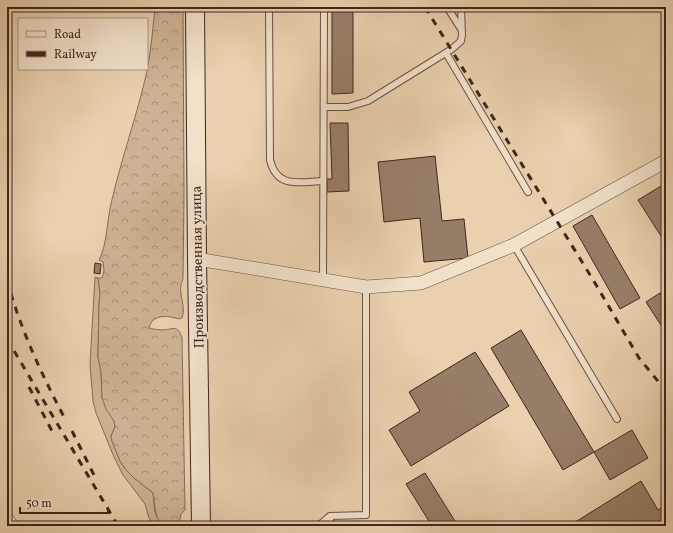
<svg xmlns="http://www.w3.org/2000/svg" width="673" height="533" viewBox="0 0 673 533" font-family="Vollkorn,serif">
<style>
.grass{fill:#ccb395;stroke:#866c58}
.forest{fill:url(#forest-crowns);stroke:#866c58}
.building{fill:#977e68;stroke:#3f261c}
.lines{fill:none;stroke-linecap:round;stroke-linejoin:round}
.service-casing{stroke:#6a5040;stroke-width:8}
.minor-casing{stroke:#6a5040;stroke-width:14}
.secondary-casing{stroke:#3f261c;stroke-width:20}
.service{stroke:#f1e0ca;stroke-width:6}
.minor{stroke:#f1e0ca;stroke-width:13}
.secondary{stroke:#f1e0ca;stroke-width:18}
.rail{stroke:#3f261c;stroke-width:3;stroke-dasharray:7 7;stroke-linecap:butt}
.labels{text-anchor:middle;stroke-width:4;stroke-linejoin:round;paint-order:stroke}
.street-label{font-size:14px;fill:#3f261c;stroke:#f1e0ca}
</style>
<defs>
<pattern id="forest-crowns" width="20" height="18" patternUnits="userSpaceOnUse"><rect width="20" height="18" fill="#ccb395"/><path d="M2 6a3 3 0 1 1 6 0M12 15a3 3 0 1 1 6 0" fill="none" stroke="#a79179"/></pattern>
</defs>
<rect width="100%" height="100%" fill="#e9d0ae"/>
<filter id="stains"><feTurbulence type="fractalNoise" baseFrequency=".005" numOctaves="4"/><feColorMatrix values="0 0 0 0 .2 0 0 0 0 .09 0 0 0 0 .02 0 0 0 .5 -.17"/></filter>
<radialGradient id="worn" r=".72"><stop offset=".6" stop-color="#630" stop-opacity="0"/><stop offset="1" stop-color="#630" stop-opacity=".3"/></radialGradient>
<path class="grass" d="M95,277L98,278L100,293L99,304L98,357L101,371L102,398L114,421L115,427L111,436L112,441L120,461L126,470L133,477L153,493C155,508 152,518 167,526H154L149,518L145,504L123,475L114,457L96,413L93,401L90,364Z"/>
<path class="forest" d="M155,7H183L184,193L183,279C176,292 187,305 182,318L178,319C168,315 152,314 149,328C153,329 158,330 162,330C173,330 177,323 182,338L185,510L181,514L179,526C152,526 157,514 153,493L133,477L126,470L120,461L112,441L111,436L115,427L114,421L106,409L102,398L101,371L98,357L99,304L100,293L98,278H102L104,271L103,262L99,260C107,245 107,221 111,204C121,159 137,116 147,71C151,50 153,28 155,7Z"/>
<path class="building" d="M332,7H353V93L332,94Z
M330,123H348L349,191L327,192V179H332Z
M435,156L442,221L464,219L468,258L424,262L420,218L384,222L378,162Z
M666,183V244L638,200Z
M592,215L640,298L620,309L573,226Z
M95,263L101,264L100,274L94,273Z
M660,293L666,302V333L646,302Z
M521,330L594,452L563,470L491,348Z
M475,352L509,406L411,466L389,430L420,411L409,392Z
M632,430L648,458L610,480L594,452Z
M425,473L458,526H432L406,484Z
M641,481L658,510L666,505V526H569Z"/>
<g class="lines">
<defs>
<path id="service" d="M269,7L270,160C277,189 299,182 323,181
M447,7L461,29
M446,53L528,192
M324,107H348L368,101L452,49L461,41L462,35L461,7
M514,245L617,419
M323,280L324,7
M330,516V526
M318,526L330,516L366,515V287"/>
<path id="minor" d="M197,259L366,287L421,283L514,245L666,161
M7,519L12,526"/>
<path id="secondary" d="M195,7L197,259L201,526"/>
</defs>
<use href="#service" class="service-casing"/>
<use href="#minor" class="minor-casing"/>
<use href="#secondary" class="secondary-casing"/>
<use href="#service" class="service"/>
<use href="#minor" class="minor"/>
<use href="#secondary" class="secondary"/>
<path class="rail" d="M425,7L595,283L639,358L666,391
M7,280C20,328 41,373 64,417
M7,339L118,526
M7,358L13,367
M29,387L53,433
M72,431L97,481"/>
</g>
<g class="labels">
<g class="street-label">
<text transform="translate(197 267) rotate(-91)" y="5">Производственная улица</text>
</g>
</g>
<rect width="673" height="533" fill="none" stroke="#e9d0ae" stroke-width="24"/>
<rect x="8" y="8" width="657" height="517" fill="none" stroke="#3f261c" stroke-width="2"/>
<rect x="12" y="12" width="649" height="509" fill="none" stroke="#3f261c"/>
<rect x="18" y="18" width="130" height="52" fill="#f1e0ca" stroke="#aa9684"/>
<rect x="26" y="31" width="20" height="6" fill="#f1e0ca" stroke="#aa9684"/>
<text x="54" y="38" font-size="12" fill="#3f261c">Road</text>
<rect x="26" y="51" width="20" height="6" fill="#3f261c" stroke="#aa9684"/>
<text x="54" y="58" font-size="12" fill="#3f261c">Railway</text>
<path d="M20 507v6h88v-6" fill="none" stroke="#3f261c" stroke-width="2"/>
<text x="26" y="507" font-size="12" fill="#3f261c" stroke="#f1e0ca" stroke-width="3" paint-order="stroke">50 m</text>
<rect width="100%" height="100%" filter="url(#stains)"/>
<rect width="100%" height="100%" fill="url(#worn)"/>
</svg>
